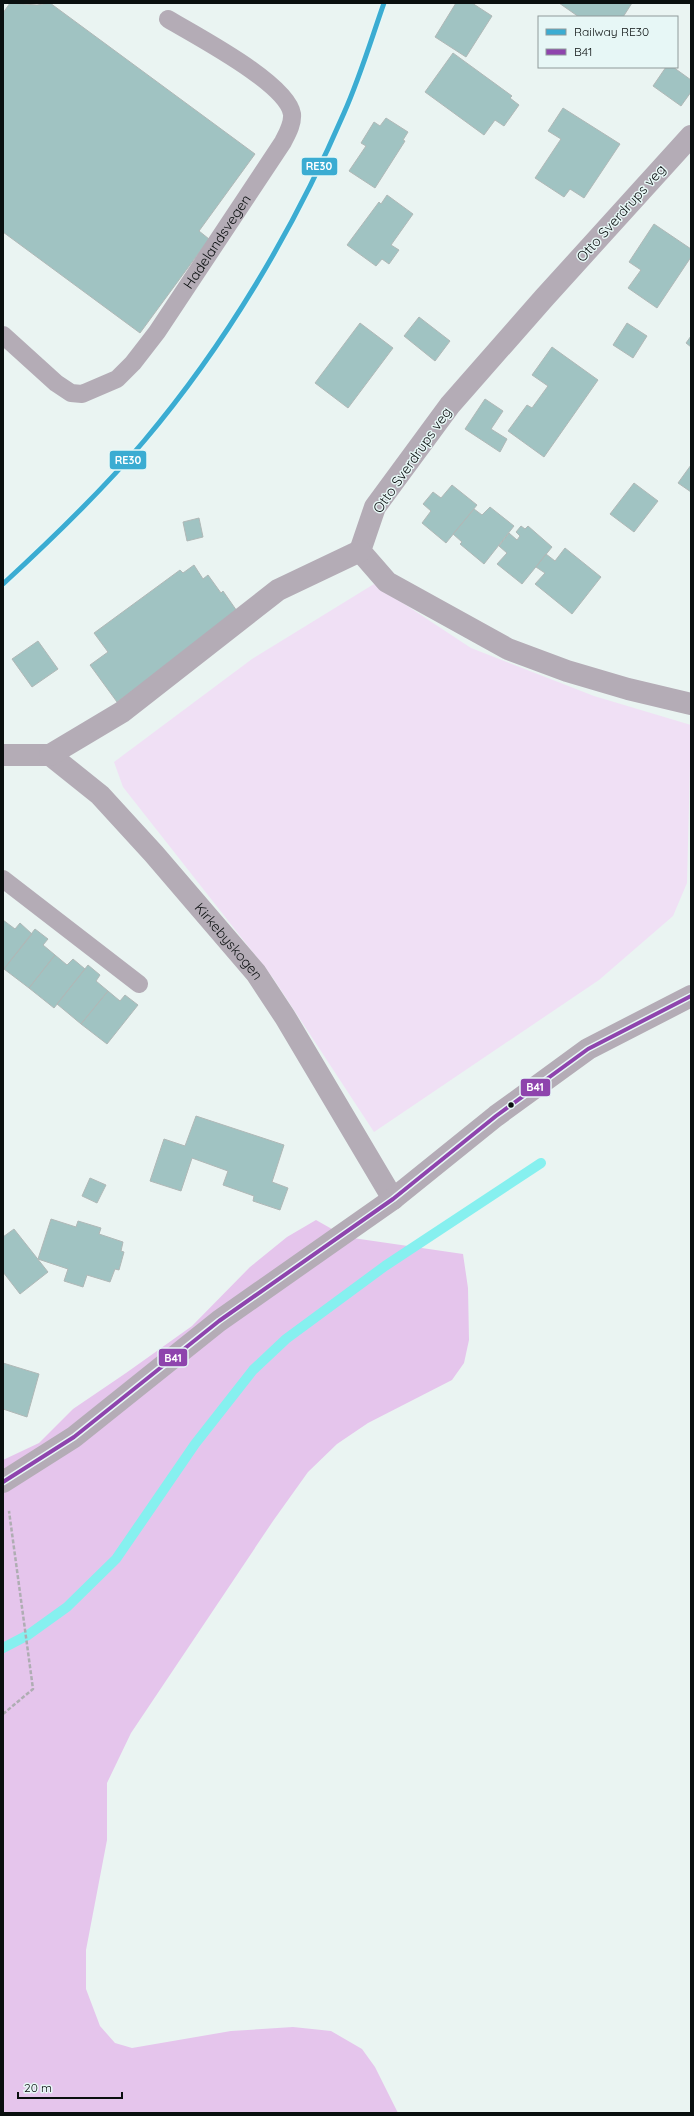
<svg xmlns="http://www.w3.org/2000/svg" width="694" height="2116" viewBox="0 0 694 2116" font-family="Quicksand,sans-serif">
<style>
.green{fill:#f0e0f5}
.forest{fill:#e5c5ec}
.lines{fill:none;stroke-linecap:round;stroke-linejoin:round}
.stream{stroke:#86f0ef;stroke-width:10}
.building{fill:#a0c3c2;stroke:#b0b8b7}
.path{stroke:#afadb3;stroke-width:2.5;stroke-dasharray:4 2;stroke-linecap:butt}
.lane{stroke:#b4acb6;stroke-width:18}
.street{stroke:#b4acb6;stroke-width:22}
.bus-1-casing{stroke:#e7f7f6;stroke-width:7}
.bus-1{stroke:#8e44ad;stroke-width:4}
.rail-1-casing{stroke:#e7f7f6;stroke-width:8}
.rail-1{stroke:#3bacd2;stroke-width:5}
.bus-dot{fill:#0a0f0f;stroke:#e7f7f6;stroke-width:1.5}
.labels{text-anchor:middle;stroke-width:3;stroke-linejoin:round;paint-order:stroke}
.street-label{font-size:14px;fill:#0a0f0f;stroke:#e7f7f6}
.line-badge{stroke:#e7f7f6;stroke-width:1.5}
.badge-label{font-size:11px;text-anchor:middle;font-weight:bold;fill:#fff}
</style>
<rect width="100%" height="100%" fill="#eaf4f2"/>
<path class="green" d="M374,584L471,648L594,696L691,725L687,883L673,916L599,980L374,1132L273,978L123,787L114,762L252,659Z"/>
<path class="forest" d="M316,1220L346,1237L463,1254L468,1288L469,1340L464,1363L452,1380L368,1423L337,1444L308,1472L273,1521L131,1733L107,1783V1840L86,1950V1989L100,2026L115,2043L132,2048L231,2031L293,2027L331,2031L362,2049L375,2067L398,2113H3V1460L39,1443L73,1409L126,1373L192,1326L250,1267L287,1237Z"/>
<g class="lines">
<path class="stream" d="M3,1648L28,1635L67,1607L116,1559L195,1444L253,1370L286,1339L385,1266L541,1163"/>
</g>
<path class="building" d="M10,3L37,5L50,3L255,154L199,231L209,239L140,333L3,232V13Z
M456,3H472L492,16L466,57L435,37Z
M559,3H632L623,17H579Z
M453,53L512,96L510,98L519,105L504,126L495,120L484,135L425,92Z
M666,67H673L691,80V92L681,106L653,86Z
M563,108L620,144L584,198L570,189L564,197L535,178L561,139L548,131Z
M386,118L408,132L403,140L405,141L375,188L349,171L366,146L361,143L374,122L380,126Z
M387,195L413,214L391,245L399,250L389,264L382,259L376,266L347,245L379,202L381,204Z
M654,224L691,249V257L657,308L628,288L641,270L629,262Z
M419,317L450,341L435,361L404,336Z
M360,323L393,348L348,408L315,383Z
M627,323L647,336L633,358L613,345Z
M691,336V347L686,343Z
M552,347L598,380L544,457L508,431L527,405L532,408L548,386L532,375Z
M485,399L503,411L491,429L507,439L500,452L465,429Z
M691,465V492L678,483Z
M634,483L658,501L634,532L610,514Z
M452,485L477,505L446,543L422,523L431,511L423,504L433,492L441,498Z
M490,507L514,526L484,564L460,544L462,542L453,534L474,509L482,515Z
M199,518L203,537L187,541L183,522Z
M521,526L525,529L528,526L552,547L522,584L497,564L507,553L499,546L509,533L517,540L520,536L516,532Z
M565,548L601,577L572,614L535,584L545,573L536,567L546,554L555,561Z
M194,565L203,579L208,575L221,593L223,591L239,614L117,702L90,665L108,652L94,633L180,570L183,573Z
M38,641L58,669L32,687L12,659Z
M3,920L15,929L20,923L32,934L3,970Z
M35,929L48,939L43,945L55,955L29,988L4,969Z
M55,955L67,965L73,959L85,969L54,1008L29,988Z
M88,965L100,975L96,981L108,991L81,1024L57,1004Z
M108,991L120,1001L125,995L138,1005L107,1044L81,1024Z
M196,1116L284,1145L272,1182L288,1188L280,1210L253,1201L254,1196L223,1185L228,1171L192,1158L181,1191L150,1181L164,1139L185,1146Z
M90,1178L106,1185L97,1203L82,1196Z
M51,1219L76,1227L78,1221L101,1228L99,1234L123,1242L121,1251L124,1252L119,1270L115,1269L110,1282L87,1275L83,1287L64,1281L68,1269L38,1259Z
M14,1229L48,1272L20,1294L3,1272V1237Z
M3,1363L39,1374L27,1417L3,1409Z"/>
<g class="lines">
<path class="path" d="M3,1714L33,1689L9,1511"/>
<g class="lane">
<path id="s1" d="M3,335L56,383L71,393L82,394L117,379L133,363L157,332L283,142C287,134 293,124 292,114C287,83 196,36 168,19"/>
<path d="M3,879L139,984"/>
</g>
<g class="street">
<path d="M691,136L544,298L450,405L375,507L360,551L387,582L508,649L567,671L628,689L691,704"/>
<path id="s2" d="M3,755H50L100,795L154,854L256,973L285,1017L393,1199"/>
<path d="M50,755L122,712L278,590L360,551"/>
<path d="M3,1482L74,1437L219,1321L393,1199L496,1116L588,1049L691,996"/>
</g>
<defs>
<path id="bus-1" d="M3,1482L74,1437L219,1321L393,1199L496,1116L588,1049L691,996"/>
</defs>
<use href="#bus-1" class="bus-1-casing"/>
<use href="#bus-1" class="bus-1"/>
<defs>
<path id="rail-1" d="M3,584C52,539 101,492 144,441C226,344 294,229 344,113C360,77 371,40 384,3"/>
</defs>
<use href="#rail-1" class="rail-1-casing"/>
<use href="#rail-1" class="rail-1"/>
</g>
<circle class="bus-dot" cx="511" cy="1105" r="3.5"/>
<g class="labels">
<g class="street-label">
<text transform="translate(621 213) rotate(-48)" y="5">Otto Sverdrups veg</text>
<text dy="5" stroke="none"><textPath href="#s1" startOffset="309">Hadelandsvegen</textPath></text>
<text transform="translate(412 460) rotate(-55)" y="5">Otto Sverdrups veg</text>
<text dy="5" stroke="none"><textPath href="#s2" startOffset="306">Kirkebyskogen</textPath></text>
</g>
</g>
<g class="line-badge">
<rect x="301" y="157" width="37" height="19" rx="4" fill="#3bacd2"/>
<rect x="109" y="450" width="38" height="20" rx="4" fill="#3bacd2"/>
<rect x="520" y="1078" width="31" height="19" rx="4" fill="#8e44ad"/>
<rect x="158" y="1348" width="30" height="19" rx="4" fill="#8e44ad"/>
</g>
<g class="badge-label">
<text x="319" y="170">RE30</text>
<text x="128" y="464">RE30</text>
<text x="535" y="1091">B41</text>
<text x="173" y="1362">B41</text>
</g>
<rect width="694" height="2116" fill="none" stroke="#0a0f0f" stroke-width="8"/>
<rect x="538" y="16" width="140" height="52" fill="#e7f7f6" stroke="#8f9a9a"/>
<rect x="546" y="29" width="20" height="6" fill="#3bacd2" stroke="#8f9a9a"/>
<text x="574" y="36" font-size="12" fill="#0a0f0f">Railway RE30</text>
<rect x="546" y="49" width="20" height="6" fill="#8e44ad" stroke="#8f9a9a"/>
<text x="574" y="56" font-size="12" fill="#0a0f0f">B41</text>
<path d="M18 2092v6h104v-6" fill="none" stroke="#0a0f0f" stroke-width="2"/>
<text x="24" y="2092" font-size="12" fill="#0a0f0f" stroke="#e7f7f6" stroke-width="3" paint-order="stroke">20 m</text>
</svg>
